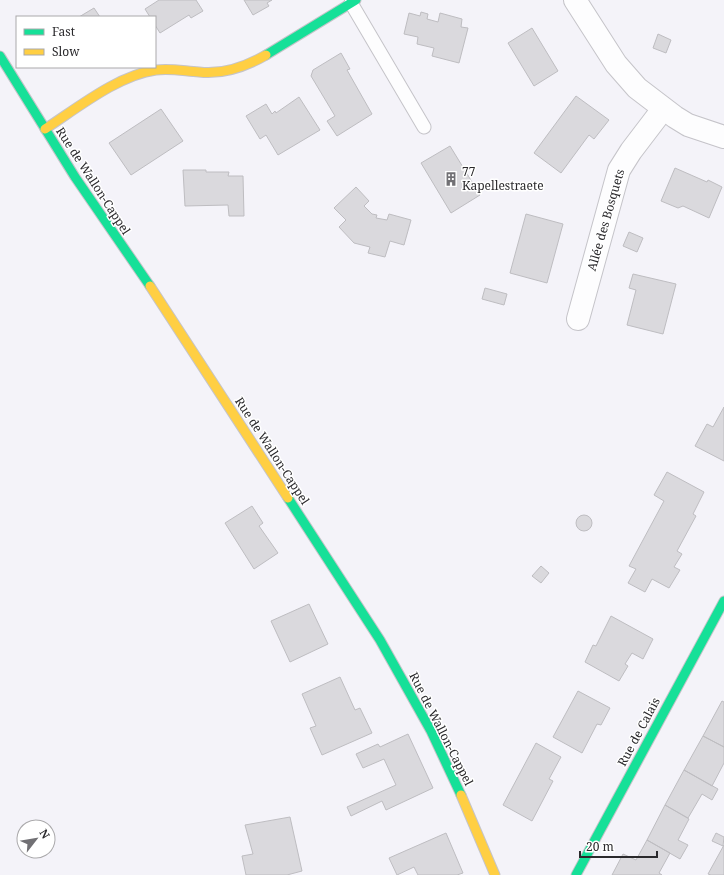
<svg xmlns="http://www.w3.org/2000/svg" width="724" height="875" viewBox="0 0 724 875" font-family="'Noto Serif',serif">
<style>
.building{fill:#dad9dd;stroke:#bebdc1}
.lines{fill:none;stroke-linecap:round;stroke-linejoin:round}
.lane-casing{stroke:#c5c4c9;stroke-width:15}
.street-casing{stroke:#c5c4c9;stroke-width:24}
.fast-casing{stroke:#c5c4c9;stroke-width:11}
.slow-casing{stroke:#c5c4c9;stroke-width:11}
.lane{stroke:#fdfdfe;stroke-width:13}
.street{stroke:#fdfdfe;stroke-width:22}
.fast{stroke:#16e098;stroke-width:9}
.slow{stroke:#ffcf43;stroke-width:9}
.labels{text-anchor:middle;stroke-width:3;stroke-linejoin:round;paint-order:stroke}
.poi-label{font-size:12px;fill:#2a292c;stroke:#fff;text-anchor:start}
.street-label{font-size:12px;fill:#2a292c;stroke:#fff}
</style>
<rect width="100%" height="100%" fill="#f4f3f9"/>
<path class="building" d="M159,0H196L203,11L191,18L189,15L160,33L155,25V17H150L145,9Z
M244,0H272L267,3L269,6L253,15Z
M94,8L100,17H79Z
M421,12L428,14L427,19L438,22L440,13L462,19L461,27L468,28L459,63L432,56L434,48L417,44L418,37L404,34L409,13L420,16Z
M532,28L558,71L534,86L508,43Z
M658,34L671,40L666,53L653,48Z
M341,53L350,69L347,70L372,114L337,136L327,121L335,116L311,76L313,70Z
M576,96L609,120L594,139L589,135L561,173L534,153Z
M299,97L320,130L278,155L266,135L260,139L246,116L266,104L272,114L275,111L276,113Z
M161,109L183,141L131,175L109,143Z
M450,146L480,195L451,213L421,163Z
M675,168L707,182L708,180L722,187L709,218L683,206L678,208L661,201Z
M183,170H206V172H229L228,176H243L244,216H229L228,205L185,206Z
M356,187L369,201L364,206L372,214L377,215L376,218L387,220L389,214L411,220L404,245L390,241L385,257L368,253L370,247L354,243L339,227L346,220L334,208Z
M526,214L563,224L547,283L510,273Z
M629,232L643,238L637,252L623,246Z
M633,274L676,284L663,334L627,325L636,290L629,288Z
M485,288L507,294L504,305L482,299Z
M724,407V461L695,446L707,424L713,427Z
M667,472L704,492L693,514L696,516L677,551L682,554L674,567L680,570L669,588L652,579L645,592L628,583L636,569L629,566L664,501L654,495Z
M252,506L263,523L259,526L278,553L254,569L225,523Z
M576 523a8 8 0 1 1 16 0a8 8 0 1 1-16 0Z
M541,566L549,573L541,583L532,576Z
M309,604L328,644L290,662L271,621Z
M611,616L653,639L643,659L632,653L625,664L628,666L619,681L585,662L593,645L596,646Z
M340,677L355,710L360,708L372,733L322,755L310,728L316,726L302,694Z
M578,691L610,708L601,725L597,724L582,753L553,737Z
M722,701L724,702V747L703,736Z
M408,734L433,788L386,810L382,801L351,816L347,807L396,785L384,759L363,768L356,754L378,744L380,747Z
M703,736L724,747V763L712,786L684,770Z
M536,743L561,757L549,779L553,781L532,821L503,805Z
M684,770L718,789L712,800L702,794L688,818L665,805Z
M665,805L689,819L678,840L688,845L680,859L647,840Z
M290,817L302,871L287,875H246L242,856L253,854L245,825Z
M446,833L463,873L457,875H418L414,867L397,875L389,858Z
M716,833L724,837L723,846L712,841Z
M647,840L670,853L659,873L662,875H612L623,854L636,860Z
M724,845V875H711L708,874Z"/>
<g class="lines">
<defs>
<path id="lane" d="M351,3L424,127"/>
<path id="street" d="M575,0L616,64L637,88L675,117L688,125L724,137
M578,319L619,170L631,151L663,109"/>
<path id="fast" d="M266,55L356,0
M0,56L75,177L150,286
M288,498L380,640L431,731L461,795
M576,875L724,601"/>
<path id="slow" d="M45,129C76,109 118,75 156,70C170,68 184,71 199,72C223,75 245,67 266,55
M150,286L288,498
M461,795L495,875"/>
</defs>
<use href="#lane" class="lane-casing"/>
<use href="#street" class="street-casing"/>
<use href="#fast" class="fast-casing"/>
<use href="#slow" class="slow-casing"/>
<use href="#lane" class="lane"/>
<use href="#street" class="street"/>
<use href="#fast" class="fast"/>
<use href="#slow" class="slow"/>
</g>
<defs>
<symbol id="building-bare" viewBox="-9 -9 18 18"><path d="M-4-6H4V6H1V3H-1V6H-4ZM-2.5-4.3h1.7v1.8h-1.7ZM.8-4.3h1.7v1.8H.8ZM-2.5-1h1.7V.8h-1.7ZM.8-1h1.7V.8H.8Z" fill="#717074" stroke="#fff" stroke-width="2.5" paint-order="stroke"/></symbol>
</defs>
<g fill-rule="evenodd">
<use href="#building-bare" x="441" y="169" width="20" height="20"/>
</g>
<g class="labels">
<g class="poi-label">
<text x="462" y="176">77<tspan x="462" dy="14">Kapellestraete</tspan></text>
</g>
<g class="street-label">
<text transform="translate(93 181) rotate(57)" y="4">Rue de Wallon-Cappel</text>
<text transform="translate(606 220) rotate(-74)" y="4">Allée des Bosquets</text>
<text transform="translate(272 451) rotate(57)" y="4">Rue de Wallon-Cappel</text>
<text transform="translate(441 729) rotate(63)" y="4">Rue de Wallon-Cappel</text>
<text transform="translate(639 732) rotate(-62)" y="4">Rue de Calais</text>
</g>
</g>
<rect x="16" y="16" width="140" height="52" fill="#ffffff" stroke="#aaa9ab"/>
<rect x="24" y="29" width="20" height="6" fill="#16e098" stroke="#aaa9ab"/>
<text x="52" y="36" font-size="12" fill="#2a292c">Fast</text>
<rect x="24" y="49" width="20" height="6" fill="#ffcf43" stroke="#aaa9ab"/>
<text x="52" y="56" font-size="12" fill="#2a292c">Slow</text>
<g transform="translate(36 839) rotate(59)"><circle r="19" fill="#ffffff" stroke="#aaa9ab"/>
<path d="M0-3L7 15L0 10L-7 15Z" fill="#717074"/>
<text y="-6" font-size="11" font-weight="bold" text-anchor="middle" fill="#2a292c">N</text>
</g>
<path d="M580 851v6h77v-6" fill="none" stroke="#2a292c" stroke-width="2"/>
<text x="586" y="851" font-size="12" fill="#2a292c" stroke="#ffffff" stroke-width="3" paint-order="stroke">20 m</text>
</svg>
